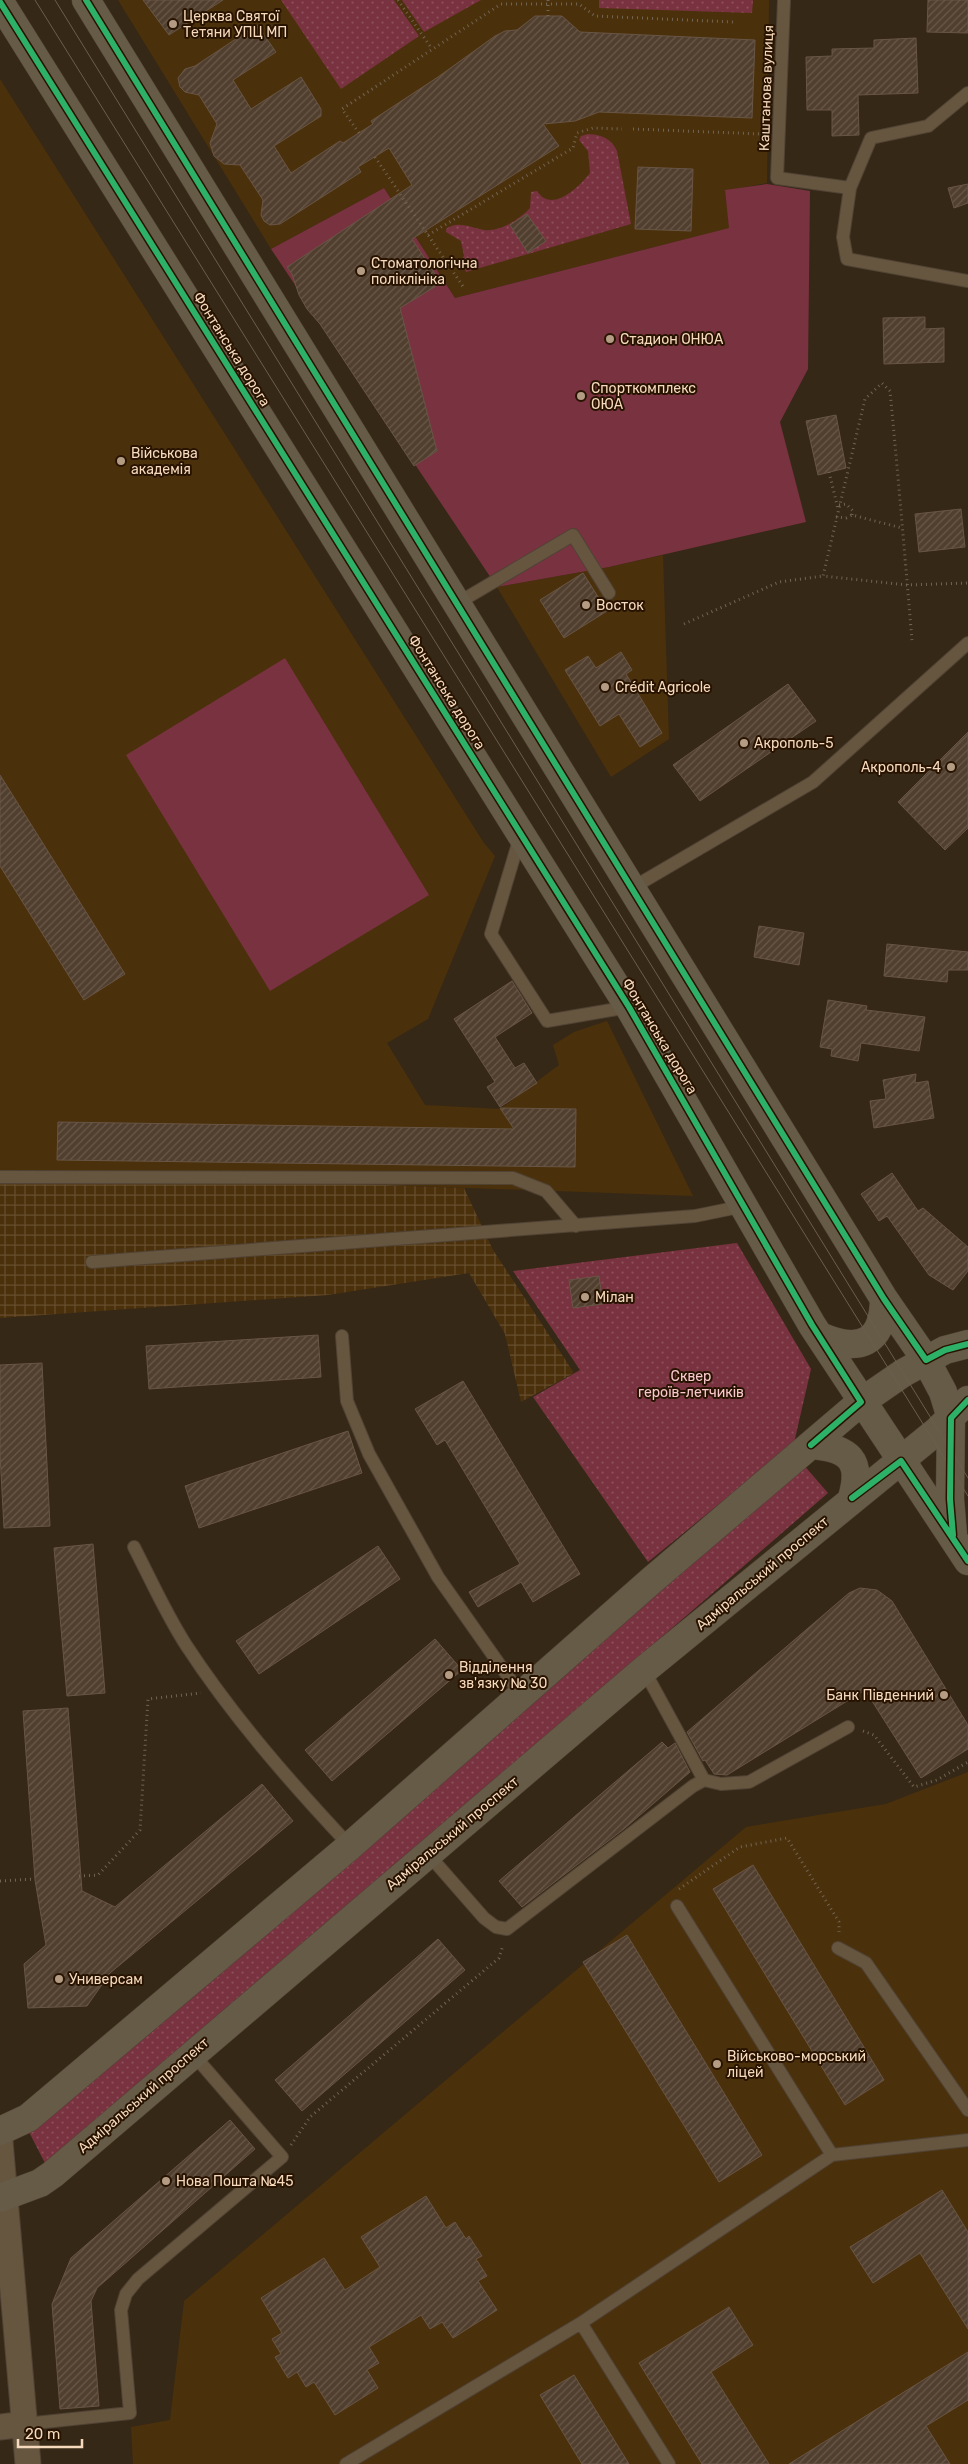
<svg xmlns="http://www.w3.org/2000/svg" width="968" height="2464" viewBox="0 0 968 2464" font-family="Rubik,sans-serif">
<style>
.built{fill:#4b300c}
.industrial{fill:url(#industrial-grid)}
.grass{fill:url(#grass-dots)}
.garden{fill:#793240}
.building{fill:url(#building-hatch);stroke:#685545}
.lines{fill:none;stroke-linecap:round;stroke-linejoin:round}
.lane-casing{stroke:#504334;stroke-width:14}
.street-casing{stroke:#504334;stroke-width:27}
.secondary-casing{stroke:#504334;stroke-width:29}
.path{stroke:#726452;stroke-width:3;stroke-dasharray:1 4;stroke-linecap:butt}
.lane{stroke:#665640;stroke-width:12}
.street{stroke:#665640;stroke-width:25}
.secondary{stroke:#665b47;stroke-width:28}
.tram{stroke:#6c5e4d;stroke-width:1}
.cycleway-casing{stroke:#271300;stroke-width:9}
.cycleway{stroke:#2db169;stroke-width:6}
.poi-dot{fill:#b39c83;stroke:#271300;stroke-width:2}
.labels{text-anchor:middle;stroke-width:4;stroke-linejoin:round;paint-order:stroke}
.poi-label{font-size:14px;fill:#f7dabd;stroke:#271300;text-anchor:start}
.street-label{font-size:14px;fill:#f7dabd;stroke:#271300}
.park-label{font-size:14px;fill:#f9c7ce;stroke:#271300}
</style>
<defs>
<pattern id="industrial-grid" width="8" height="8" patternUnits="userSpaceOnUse" patternTransform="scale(1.25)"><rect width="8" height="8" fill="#4b300c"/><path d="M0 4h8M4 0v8" fill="none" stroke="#664d2d"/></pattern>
<pattern id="grass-dots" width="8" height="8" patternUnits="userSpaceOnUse" patternTransform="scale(1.25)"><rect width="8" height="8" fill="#793240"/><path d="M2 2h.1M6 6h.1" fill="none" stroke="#8d4f5a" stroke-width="1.8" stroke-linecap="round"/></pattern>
<pattern id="building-hatch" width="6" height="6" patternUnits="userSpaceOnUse" patternTransform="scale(1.25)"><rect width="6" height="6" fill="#503e2e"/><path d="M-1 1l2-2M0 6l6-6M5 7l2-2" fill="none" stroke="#6a594a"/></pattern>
</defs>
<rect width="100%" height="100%" fill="#362816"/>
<path class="built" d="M118,0H769L767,183L725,191L730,228L455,298L384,188L271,249Z
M0,79L484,843L495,856L428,1019L387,1043L425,1105L500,1109L559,1065L553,1045L574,1032L607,1021L693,1196L0,1171Z
M663,555L669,739L611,777L497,587L609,567Z
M968,1772V2464H133L131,2427L170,2420L184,2301L746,1827L886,1804Z"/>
<path class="industrial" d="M0,1171L464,1188L493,1250L574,1373L521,1402L505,1334L469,1273L328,1295L0,1318Z"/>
<path class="grass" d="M281,0H394L419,36L341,89Z
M402,0H481L424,32Z
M599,0H753L752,13L599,8Z
M588,134C602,135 611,138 617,151L631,224L466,272L461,260L464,256L461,241L446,232V229C458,220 471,228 484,230C500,232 520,219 530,208L531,192L537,191C552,214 579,187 590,173L588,151L579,140L581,136Z
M737,1243L811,1369L794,1443L648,1562L533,1397L580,1370L513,1271Z
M802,1463L828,1493L48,2169L29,2132Z"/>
<path class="garden" d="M767,184L810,191L808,369L780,422L806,522L609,567L497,587L271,249L384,188L455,298L729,228L725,190Z
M285,658L429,895L270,991L126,755Z"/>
<path class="building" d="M143,0H223L169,35Z
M928,0H968V33L927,32Z
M535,16H562L580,32L755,40L752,118L599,112L575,121L543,124L559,146L412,239L441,283L400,308L437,451L414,466L320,324L307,309L299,295L292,274L287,267L412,185L389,148L358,167L361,172L280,224L270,225L264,221L261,215L263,200L240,165L224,164L214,156L210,143L217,124L199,95L185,92L180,87L178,78L185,69L195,66L257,25L276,52L233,80L251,109L301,77L321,109V116L274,146L291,173L340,141L343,143L373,124L371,121L438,77L495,36L505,31L517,30Z
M916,38L918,93L858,95L859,135L832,136V110H807L806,57L832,56V49L874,48V40Z
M638,167L693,169L691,231L635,229Z
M968,184V203L954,208L948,188Z
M527,214L546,241L528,253L510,225Z
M925,317V329L944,328V362L884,364L883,318Z
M836,415L846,468L818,475L806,421Z
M961,509L965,547L919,552L915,514Z
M583,573L607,611L564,638L540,600Z
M621,652L632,670L626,674L662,733L640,747L619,714L600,726L565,670L588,656L596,668Z
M788,684L816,721L700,801L673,765Z
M968,732V828L945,850L898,802Z
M0,775L125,974L84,1000L0,866Z
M759,926L804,933L799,965L754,957Z
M887,944L968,952V970H948L947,982L884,976Z
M512,981L532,1013L495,1037L515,1068L524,1063L537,1083L500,1107L487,1087L495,1082L454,1019Z
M828,1000L867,1006L866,1010L925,1017L919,1051L861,1043L858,1061L831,1056L832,1049L820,1047Z
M916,1074L915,1083L928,1081L934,1118L874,1128L870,1101L886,1099L883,1080Z
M500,1108L576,1109L575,1167L57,1160L58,1122L514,1129Z
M892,1173L918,1211L923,1208L968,1247V1271L953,1290L929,1275L887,1216L879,1221L861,1194Z
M599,1276L603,1304L573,1308L569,1280Z
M318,1335L321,1377L149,1389L146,1346Z
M42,1363L50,1526L4,1528L0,1454V1365Z
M463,1381L580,1574L533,1602L521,1582L478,1607L469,1592L520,1564L445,1440L437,1445L415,1409Z
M348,1431L362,1473L199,1528L185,1486Z
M93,1544L105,1693L67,1696L54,1548Z
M378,1546L400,1579L259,1674L236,1641Z
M860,1588L877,1590L892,1601L968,1725V1749L921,1778L865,1690L727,1775L714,1774L705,1760L703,1761L687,1732L849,1593Z
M435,1639L462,1670L332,1781L305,1750Z
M68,1708L82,1891L115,1907L262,1784L293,1821L110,1973L87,2006L28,2008L24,1964L46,1945L35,1880L23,1711Z
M662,1742L668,1748L675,1743L690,1772L625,1828L522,1907L499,1881Z
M753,1865L884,2080L845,2105L713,1889Z
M627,1935L762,2155L719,2182L583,1962Z
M438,1939L465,1970L302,2111L275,2080Z
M230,2120L255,2149L97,2288L91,2301L99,2406L60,2409L52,2304L71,2258Z
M942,2190L968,2232V2329L920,2253L873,2283L850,2247Z
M426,2196L446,2228L455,2222L466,2239L469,2236L482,2256L476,2259L487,2276L478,2281L497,2310L453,2338L442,2322L430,2329L421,2315L369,2347L379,2363L367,2370L378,2388L335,2415L314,2382L306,2387L297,2372L288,2378L275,2357L281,2354L272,2339L282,2333L261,2298L324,2258L345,2290L380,2267L361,2237Z
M729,2307L753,2345L711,2372L769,2464H702L639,2363Z
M968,2352V2400L926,2426L950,2464H789Z
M574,2375L629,2464H582L540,2395Z"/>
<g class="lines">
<defs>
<path id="lane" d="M784,0L777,178L850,188L843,237L847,259L968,281
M850,188L871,138L928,126L968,93
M456,604L573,535L609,593
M520,837L491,934L547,1021L629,1007
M632,888L813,782L968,643
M0,1177L513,1178L546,1191L576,1226
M92,1262L695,1216L744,1206
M342,1336L347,1401L369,1454L438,1577L521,1695
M134,1547C151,1580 166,1614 186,1645C233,1717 291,1783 350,1846
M644,1670L704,1780
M428,1854L484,1918L496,1927L507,1929L693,1786L704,1780L721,1784L749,1782L848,1727
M677,1906L832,2155
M838,1948L866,1963L968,2110
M581,2323L669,2464
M25,2424L130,2413L121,2310L126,2294L138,2279L282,2157L192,2053
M346,2464L581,2323L832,2155L968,2140"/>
<path id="street" d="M0,2141L28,2464
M0,2427L25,2424"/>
<path id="secondary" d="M86,0L884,1299L926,1360L943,1392L951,1418L950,1499L953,1535
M0,2L629,1007L812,1325L968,1561
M820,1336C859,1353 883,1344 884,1299
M811,1445C849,1448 863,1460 852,1498
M0,2131L28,2118L350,1846L652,1580L861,1402L903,1373L945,1350L968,1344
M0,2198L40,2183L53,2174L644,1670L938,1430L968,1400"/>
</defs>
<use href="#lane" class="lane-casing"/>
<use href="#street" class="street-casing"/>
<use href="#secondary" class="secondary-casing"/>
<path class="path" d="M398,0L432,49
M548,0V16
M633,129L762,134
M359,133L342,109L501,4H579L595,16L733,22
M375,157L464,288
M428,235L573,148L577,133L593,128L622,129
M829,472L838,509
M839,505L846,504L853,511L852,515
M836,517L846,518L852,515L902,528
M684,624L779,582L823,576
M912,640C905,557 898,474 890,391L882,383L865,399L823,576L907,585L968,583
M863,1731L874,1735L914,1787L937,1780L968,1762
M79,1876L98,1875L140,1830L148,1699L201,1693
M0,1881L35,1879
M679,1889L740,1847L787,1838L839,1922V1932
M291,2145L310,2117L499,1958L503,1945"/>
<use href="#lane" class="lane"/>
<use href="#street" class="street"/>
<use href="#secondary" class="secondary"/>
<path class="tram" d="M35,0L968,1496
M55,0L968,1478"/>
<defs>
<path id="cycleway" d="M86,0L884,1299L926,1360L945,1350L968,1344
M0,2L629,1007L812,1325L861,1402L811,1445
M852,1498L901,1461L968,1561
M953,1535L950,1499L951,1418L968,1400"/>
</defs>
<use href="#cycleway" class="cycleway-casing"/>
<use href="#cycleway" class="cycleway"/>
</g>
<g class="poi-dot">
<circle cx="173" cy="24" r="5"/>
<circle cx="361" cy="271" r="5"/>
<circle cx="610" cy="339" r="5"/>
<circle cx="581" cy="396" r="5"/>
<circle cx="121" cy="461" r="5"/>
<circle cx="586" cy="605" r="5"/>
<circle cx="605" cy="687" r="5"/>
<circle cx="744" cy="743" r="5"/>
<circle cx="951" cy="767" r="5"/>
<circle cx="585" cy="1297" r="5"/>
<circle cx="449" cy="1675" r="5"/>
<circle cx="944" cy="1695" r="5"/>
<circle cx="59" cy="1979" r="5"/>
<circle cx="717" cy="2064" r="5"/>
<circle cx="166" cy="2181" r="5"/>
</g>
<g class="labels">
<g class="poi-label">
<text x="183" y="21">Церква Святої<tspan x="183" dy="16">Тетяни УПЦ МП</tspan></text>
<text x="371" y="268">Стоматологічна<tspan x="371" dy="16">поліклініка</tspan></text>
<text x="620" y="344">Стадион ОНЮА</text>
<text x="591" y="393">Спорткомплекс<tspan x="591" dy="16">ОЮА</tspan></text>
<text x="131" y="458">Військова<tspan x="131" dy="16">академія</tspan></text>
<text x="596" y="610">Восток</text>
<text x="615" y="692">Crédit Agricole</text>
<text x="754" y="748">Акрополь-5</text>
<text x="941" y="772" text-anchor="end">Акрополь-4</text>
<text x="595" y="1302">Мілан</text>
<text x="459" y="1672">Відділення<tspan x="459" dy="16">зв'язку № 30</tspan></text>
<text x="934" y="1700" text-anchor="end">Банк Південний</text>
<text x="69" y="1984">Универсам</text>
<text x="727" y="2061">Військово-морський<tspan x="727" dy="16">ліцей</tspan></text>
<text x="176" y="2186">Нова Пошта №45</text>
</g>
<g class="street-label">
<text transform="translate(766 88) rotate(-88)" y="5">Каштанова вулиця</text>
<text transform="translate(232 349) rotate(58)" y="5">Фонтанська дорога</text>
<text transform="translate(447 692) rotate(58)" y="5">Фонтанська дорога</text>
<text transform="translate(660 1036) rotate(59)" y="5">Фонтанська дорога</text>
<text transform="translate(762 1573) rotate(-40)" y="5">Адміральський проспект</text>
<text transform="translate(452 1833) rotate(-40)" y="5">Адміральський проспект</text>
<text transform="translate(143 2095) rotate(-41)" y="5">Адміральський проспект</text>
</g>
<g class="park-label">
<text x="691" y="1381">Сквер<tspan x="691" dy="16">героїв-летчиків</tspan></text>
</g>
</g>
<path d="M18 2439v8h64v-8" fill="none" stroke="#f7dabd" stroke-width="2.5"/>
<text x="25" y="2439" font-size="15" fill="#f7dabd" stroke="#271300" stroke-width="4" paint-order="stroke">20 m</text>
</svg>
